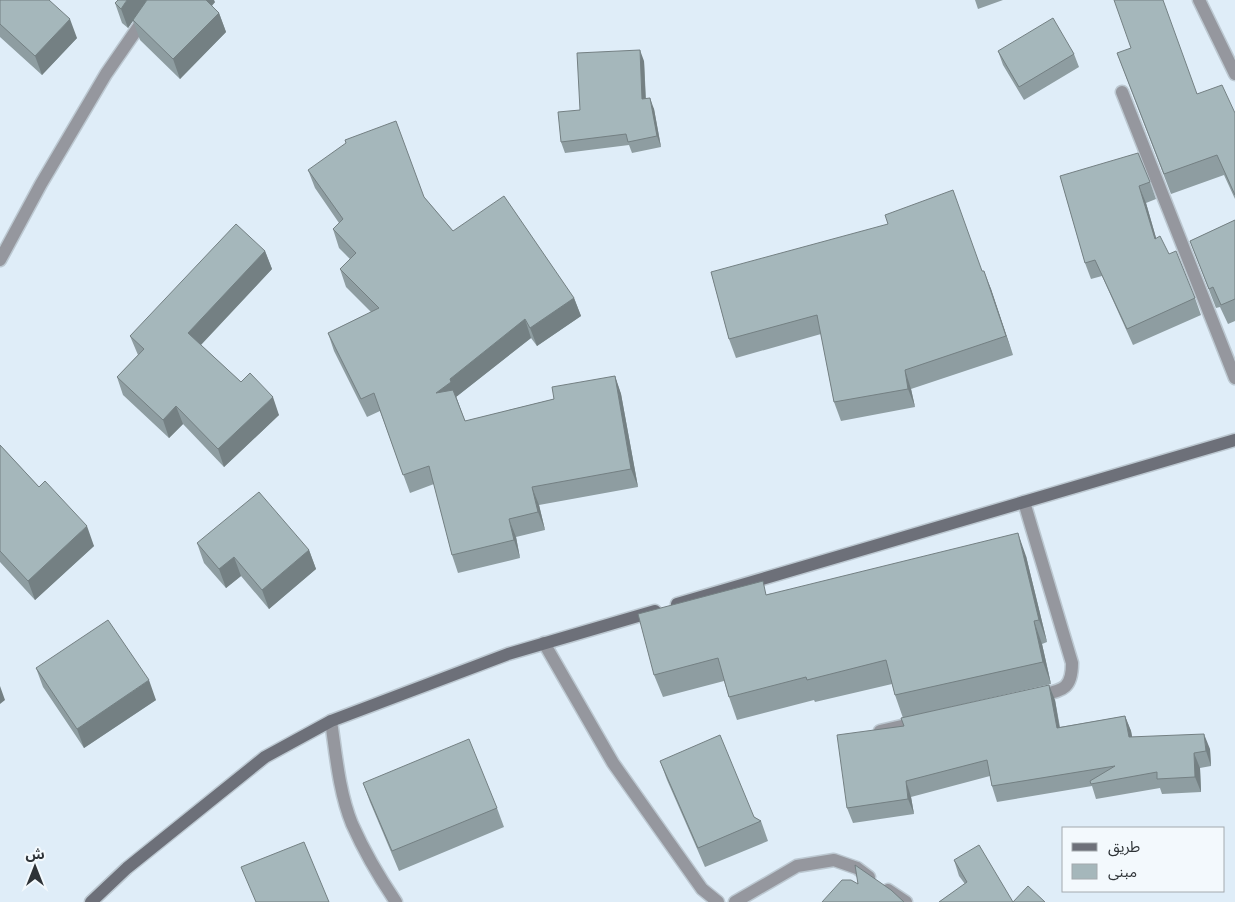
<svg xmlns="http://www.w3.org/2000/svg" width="1235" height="902" viewBox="0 0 1235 902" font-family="'Exo 2','Noto Sans Arabic',sans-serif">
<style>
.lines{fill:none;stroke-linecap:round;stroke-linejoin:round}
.street-casing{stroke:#bcc8d1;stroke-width:15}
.secondary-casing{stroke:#bcc8d1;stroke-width:15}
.street{stroke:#95979e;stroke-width:12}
.secondary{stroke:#6d7079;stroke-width:12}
.wall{fill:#8e9da1}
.shaded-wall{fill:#748083}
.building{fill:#a5b7bb;stroke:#748083}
</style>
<rect width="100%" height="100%" fill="#dfedf8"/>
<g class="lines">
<defs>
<path id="street" d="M1199,0L1235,74
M1122,92L1235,378
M0,260L41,184L106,74L157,0
M1024,502L1072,663C1072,692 1060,690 1037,696
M544,643L613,763L702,889L718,902
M331,721C336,755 339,792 352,824C364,851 379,877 396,902
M880,731L919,722
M888,890L906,902
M735,902L797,866L834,860L857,868L869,877"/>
<path id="secondary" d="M677,604L1235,440
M91,902L127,868L265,757L331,721L508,654L655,611"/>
</defs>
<use href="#street" class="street-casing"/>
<use href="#secondary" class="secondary-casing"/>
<use href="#street" class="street"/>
<use href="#secondary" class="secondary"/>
</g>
<path class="wall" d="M0,0L77,38L42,75L0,37Z
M975,0H1003L978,9Z
M215,2L212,6L219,13L226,32L180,79L140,40L133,21L128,28L122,23L115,3Z
M998,51L1074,54L1079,67L1024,100L1003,65Z
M1117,53L1235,113V199L1224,175L1171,194Z
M644,61L646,99L654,109L661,147L632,153L629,145L565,153L561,142L580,110Z
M308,170L424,197L453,231L574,298L581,316L537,346L531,338L456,397L465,421L554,399L615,376L621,394L638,487L539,505L545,530L516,537L520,558L458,573L452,555L434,484L410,493L380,411L367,417L334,351L328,333L371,312L346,287L340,269L350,259L339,248L333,229L339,223L315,188Z
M1060,176L1150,182L1156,199L1146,203L1156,238L1169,254L1195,298L1201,315L1133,345L1102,276L1091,279L1085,263Z
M1235,220V321L1228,324L1220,307L1216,308L1190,241Z
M265,251L272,269L201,345L241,382L279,415L224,467L183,424L169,438L123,395L117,377L138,355L130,336Z
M982,271L991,289L1013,355L911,389L915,407L841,421L834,402L821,334L736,358L729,339L711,272Z
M0,445L94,546L35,600L0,562Z
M197,543L309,550L316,569L269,609L241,576L226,588L204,563Z
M1026,556L1047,642L1042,644L1051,684L903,718L895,695L892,684L815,702L814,700L737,720L729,697L724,681L663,697L654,675L768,594Z
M36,668L156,700L84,748L43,687Z
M1055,700L1060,727L1125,716L1131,731L1132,737L1210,749L1211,766L1200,768L1201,792L1162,794L1160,788L1096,799L1092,786L997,802L992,786L990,776L911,797L914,814L853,823L847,808L904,726Z
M660,761L761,821L768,841L705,867L667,780Z
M363,783L497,808L504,827L399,871L370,802Z
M954,860L1013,902H1045H939L965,884L959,876Z"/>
<path class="shaded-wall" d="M127,0H147L128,28L121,9Z
M201,0H214L215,2L205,12Z
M219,13L226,32L180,79L173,59Z
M70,19L77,38L42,75L35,56Z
M640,50L644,61L646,110L642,99Z
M650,98L654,109L661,147L657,136Z
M1139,186L1146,203L1161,255L1155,239Z
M265,251L272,269L195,351L188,333Z
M984,271L991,289L1013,355L1006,336Z
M574,298L581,316L537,346L530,328Z
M525,319L531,338L456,397L450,379Z
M905,370L911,389L915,407L908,389Z
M615,376L621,394L638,487L631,469Z
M451,382L471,439L436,393Z
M273,397L279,415L224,467L218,449Z
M176,406L183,424L169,438L163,420Z
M532,487L539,505L545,530L538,512Z
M509,519L516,537L520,558L514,540Z
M87,526L94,546L35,600L28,581Z
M1018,533L1026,556L1047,642L1039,620Z
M309,550L316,569L269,609L262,590Z
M234,557L241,576L226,588L219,569Z
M1034,621L1042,644L1051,684L1043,662Z
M149,680L156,700L84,748L77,729Z
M1049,685L1055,700L1062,743L1057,728Z
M0,686L5,700L0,704Z
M1125,716L1131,731L1135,752L1129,737Z
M1204,734L1210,749L1211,766L1206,751Z
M1194,753L1200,768L1201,792L1195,777Z
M906,781L911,797L914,814L908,799Z"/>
<path class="building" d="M0,0H49L70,19L35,56L0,24Z
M118,0H127L121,9L115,3Z
M147,0H206L219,13L173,59L133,20Z
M1114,0H1163L1197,94L1222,85L1235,113V195L1217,155L1164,174L1117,53L1131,48Z
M1053,18L1074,54L1019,87L998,51Z
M640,50L642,99L650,98L657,136L628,142L626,134L561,142L558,112L580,110L577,53Z
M396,121L424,197L453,231L504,196L574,298L530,328L525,319L450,379L451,382L436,393L453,390L465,421L554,399L552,387L615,376L631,469L532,487L538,512L509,519L514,540L452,555L429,466L403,475L374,393L361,399L328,333L379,308L340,269L356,253L333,229L343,219L308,170L346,143L345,140Z
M1138,153L1150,182L1139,186L1155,239L1160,236L1169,254L1176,251L1195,298L1127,329L1095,260L1085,263L1060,176Z
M953,190L982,271H984L1006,336L905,370L908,389L834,402L817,315L729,339L711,272L888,224L885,215Z
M1235,220V299L1221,305L1213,287L1209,289L1190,241Z
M236,224L265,251L188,333L241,382L250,373L273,397L218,449L176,406L163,420L117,377L144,349L130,336Z
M0,445L39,487L45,481L87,526L28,581L0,551Z
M259,492L309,550L262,590L234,557L219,569L197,543Z
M1018,533L1039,620L1034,621L1043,662L895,695L886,660L807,680L806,677L729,697L718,658L654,675L638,614L763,581L766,595Z
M108,620L149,680L77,729L36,668Z
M1049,685L1057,728L1125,716L1129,737L1204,734L1206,751L1194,753L1195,777L1157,779V772L1091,784L1090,781L1115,766L992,786L987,760L906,781L908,799L847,808L837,735L904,726L901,718Z
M720,735L754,817L761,821L698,848L660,761Z
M469,739L497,808L392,851L363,783Z
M304,842L329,902H256L241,867Z
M979,845L1013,902L1028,886L1045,902H939L967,882L954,860Z
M855,865L891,890L904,902H822L842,880H851L858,884Z"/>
<rect x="1062" y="827" width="162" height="65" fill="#f3f9fd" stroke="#a4aaae"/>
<rect x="1072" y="843" width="25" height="8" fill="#6d7079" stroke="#a4aaae"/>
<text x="1108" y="852" font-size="15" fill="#2e3337">طريق</text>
<rect x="1072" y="864" width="25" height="15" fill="#a5b7bb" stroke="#a4aaae"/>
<text x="1108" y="877" font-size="15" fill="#2e3337">مبنى</text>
<g transform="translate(35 867)" stroke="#f3f9fd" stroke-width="4" paint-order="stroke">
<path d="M0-4L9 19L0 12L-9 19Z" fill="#2e3337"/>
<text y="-8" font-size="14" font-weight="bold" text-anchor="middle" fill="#2e3337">ش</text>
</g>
</svg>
